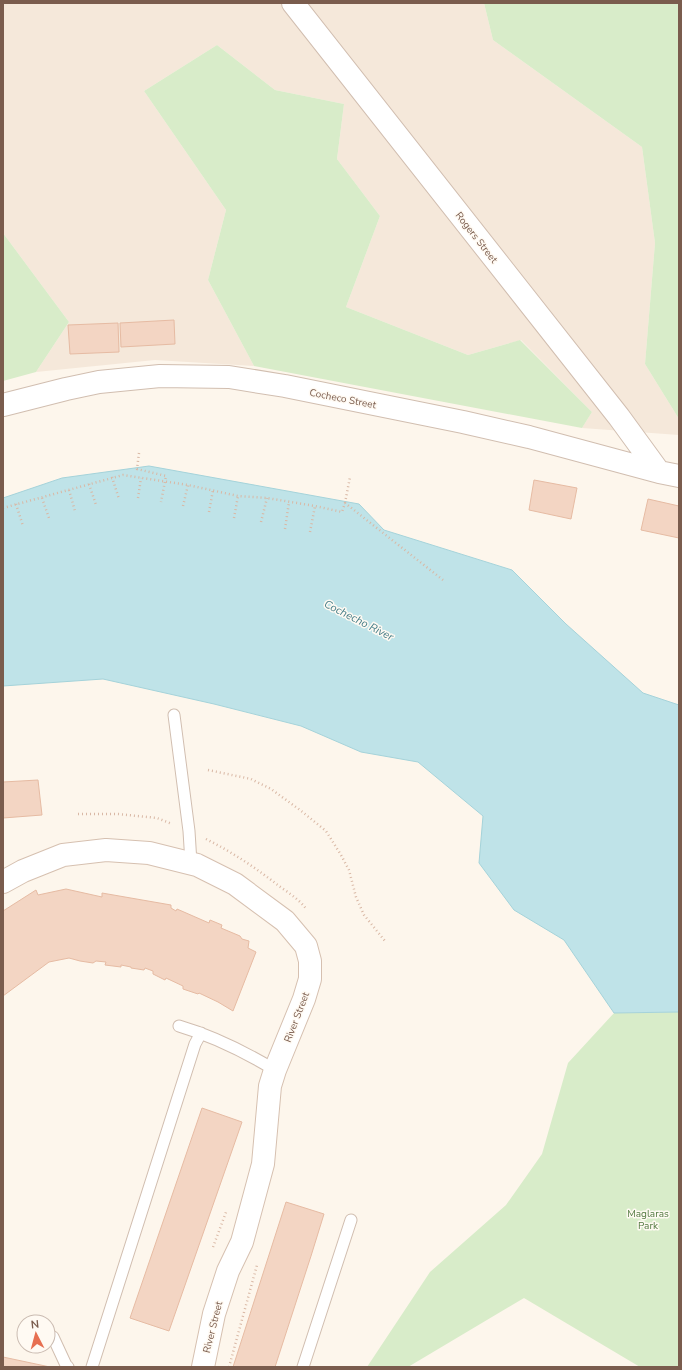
<svg xmlns="http://www.w3.org/2000/svg" width="682" height="1370" viewBox="0 0 682 1370" font-family="'Nunito Sans',sans-serif">
<style>
.residential{fill:#f5e8da}
.green{fill:#d8ecc9}
.water{fill:#bfe3e8;stroke:#a5d3da}
.building{fill:#f3d5c3;stroke:#e6bba3}
.lines{fill:none;stroke-linecap:round;stroke-linejoin:round}
.lane-casing{stroke:#d1beb0;stroke-width:13}
.street-casing{stroke:#d1beb0;stroke-width:24}
.secondary-casing{stroke:#d6c0b0;stroke-width:24}
.path{stroke:#d9b8a5;stroke-width:2.5;stroke-dasharray:1 3;stroke-linecap:butt}
.lane{stroke:#fff;stroke-width:11}
.street{stroke:#fff;stroke-width:22}
.secondary{stroke:#fff;stroke-width:22}
.labels{text-anchor:middle;stroke-width:3;stroke-linejoin:round;paint-order:stroke}
.street-label{font-size:10px;fill:#7a5c4d;stroke:#fffaf3}
.park-label{font-size:10px;fill:#537a41;stroke:#fffaf3}
.water-label{font-size:11px;font-style:italic;fill:#437c86;stroke:#fffaf3}
</style>
<rect width="100%" height="100%" fill="#fdf6ec"/>
<path class="residential" d="M3,3H484L493,40L642,147L655,243L645,364L679,419V435L582,428L592,412L521,340L468,355L346,307L380,216L337,159L344,104L275,90L217,45L144,91L226,210L208,280L254,366L155,360L36,372L69,322L3,233Z"/>
<path class="green" d="M484,3H679V419L645,364L655,243L642,147L493,40Z
M217,45L275,90L344,104L337,159L380,216L346,307L468,355L520,340L592,412L582,428L254,366L208,280L226,210L144,91Z
M3,233L69,322L36,372L3,381Z
M679,1012V1367H640L524,1298L408,1367H367L430,1272L506,1205L542,1154L568,1063L614,1013Z"/>
<path class="water" d="M149,466L359,504L384,530L512,570L566,624L643,693L679,705V1012L614,1013L564,940L514,910L479,863L483,816L418,762L361,752L301,726L214,704L103,679L3,686V498L62,478Z"/>
<path class="building" d="M174,320L175,344L121,347L120,323Z
M118,323L119,352L70,354L68,325Z
M534,480L577,488L571,519L529,510Z
M648,499L679,506V538L641,530Z
M38,780L42,815L3,818V782Z
M66,889L102,897V893L171,905V908L176,911L177,909L209,923L210,920L222,925L221,928L240,936L242,939L249,941L248,948L256,952L233,1011L218,1002L199,993L198,994L183,989V986L166,978L165,980L153,974V971L145,968L144,970L131,968V967L121,965V967L105,965L106,962L96,961L93,963L80,961L69,958L49,962L3,996V911L36,890L38,895Z
M202,1108L242,1122L169,1331L130,1318Z
M286,1202L324,1214L311,1256L275,1367H233Z
M3,1357L50,1367H3Z"/>
<g class="lines">
<defs>
<path id="lane" d="M174,715L189,831L191,863
M179,1026C213,1036 245,1052 275,1070
M48,1334L53,1337L66,1365L68,1367
M92,1367L195,1044L201,1033
M303,1367L351,1220"/>
<path id="street" d="M293,3L619,417L659,472
M3,405L66,389L99,382L160,376L229,377L285,386L463,422L529,437L659,472L679,476"/>
<path id="secondary" d="M3,882L23,871L63,855L106,850L149,853L197,865L235,884L285,921L306,946L310,961V979L304,999L275,1070L270,1086L263,1164L242,1242L228,1271L214,1314L203,1367"/>
</defs>
<use href="#lane" class="lane-casing"/>
<use href="#street" class="street-casing"/>
<use href="#secondary" class="secondary-casing"/>
<path class="path" d="M139,453L137,469L166,476L161,502
M112,477L119,499
M89,484L96,505
M69,490L75,511
M42,498L49,518
M138,498L141,478
M345,503L350,477
M16,504L23,526
M183,506L188,485
M3,508L123,475L188,485L238,496L267,498L315,506L342,512L345,503L443,580
M209,512L213,490
M234,518L238,496
M261,522L267,498
M285,529L289,502
M310,532L315,506
M208,770L251,779L271,789L300,810L326,831L341,855L349,870L356,897L364,915L385,941
M78,814H118L157,818L172,824
M206,839C232,852 256,868 279,886C289,893 300,900 307,910
M213,1247L226,1212
M229,1367L257,1265"/>
<use href="#lane" class="lane"/>
<use href="#street" class="street"/>
<use href="#secondary" class="secondary"/>
</g>
<g class="labels">
<g class="street-label">
<text transform="translate(477 237) rotate(52)" y="4">Rogers Street</text>
<text transform="translate(343 398) rotate(11)" y="4">Cocheco Street</text>
<text transform="translate(296 1017) rotate(-69)" y="4">River Street</text>
<text transform="translate(212 1327) rotate(-76)" y="4">River Street</text>
</g>
<g class="park-label">
<text x="648" y="1217">Maglaras<tspan x="648" dy="12">Park</tspan></text>
</g>
<g class="water-label">
<text transform="translate(359 620) rotate(27)" y="4">Cochecho River</text>
</g>
</g>
<rect width="682" height="1370" fill="none" stroke="#7a5c4d" stroke-width="8"/>
<g transform="translate(36 1334) rotate(354)"><circle r="19" fill="#fffaf3" stroke="#cabbb1"/>
<path d="M0-3L7 15L0 10L-7 15Z" fill="#e76f51"/>
<text y="-6" font-size="11" font-weight="bold" text-anchor="middle" fill="#7a5c4d">N</text>
</g>
</svg>
